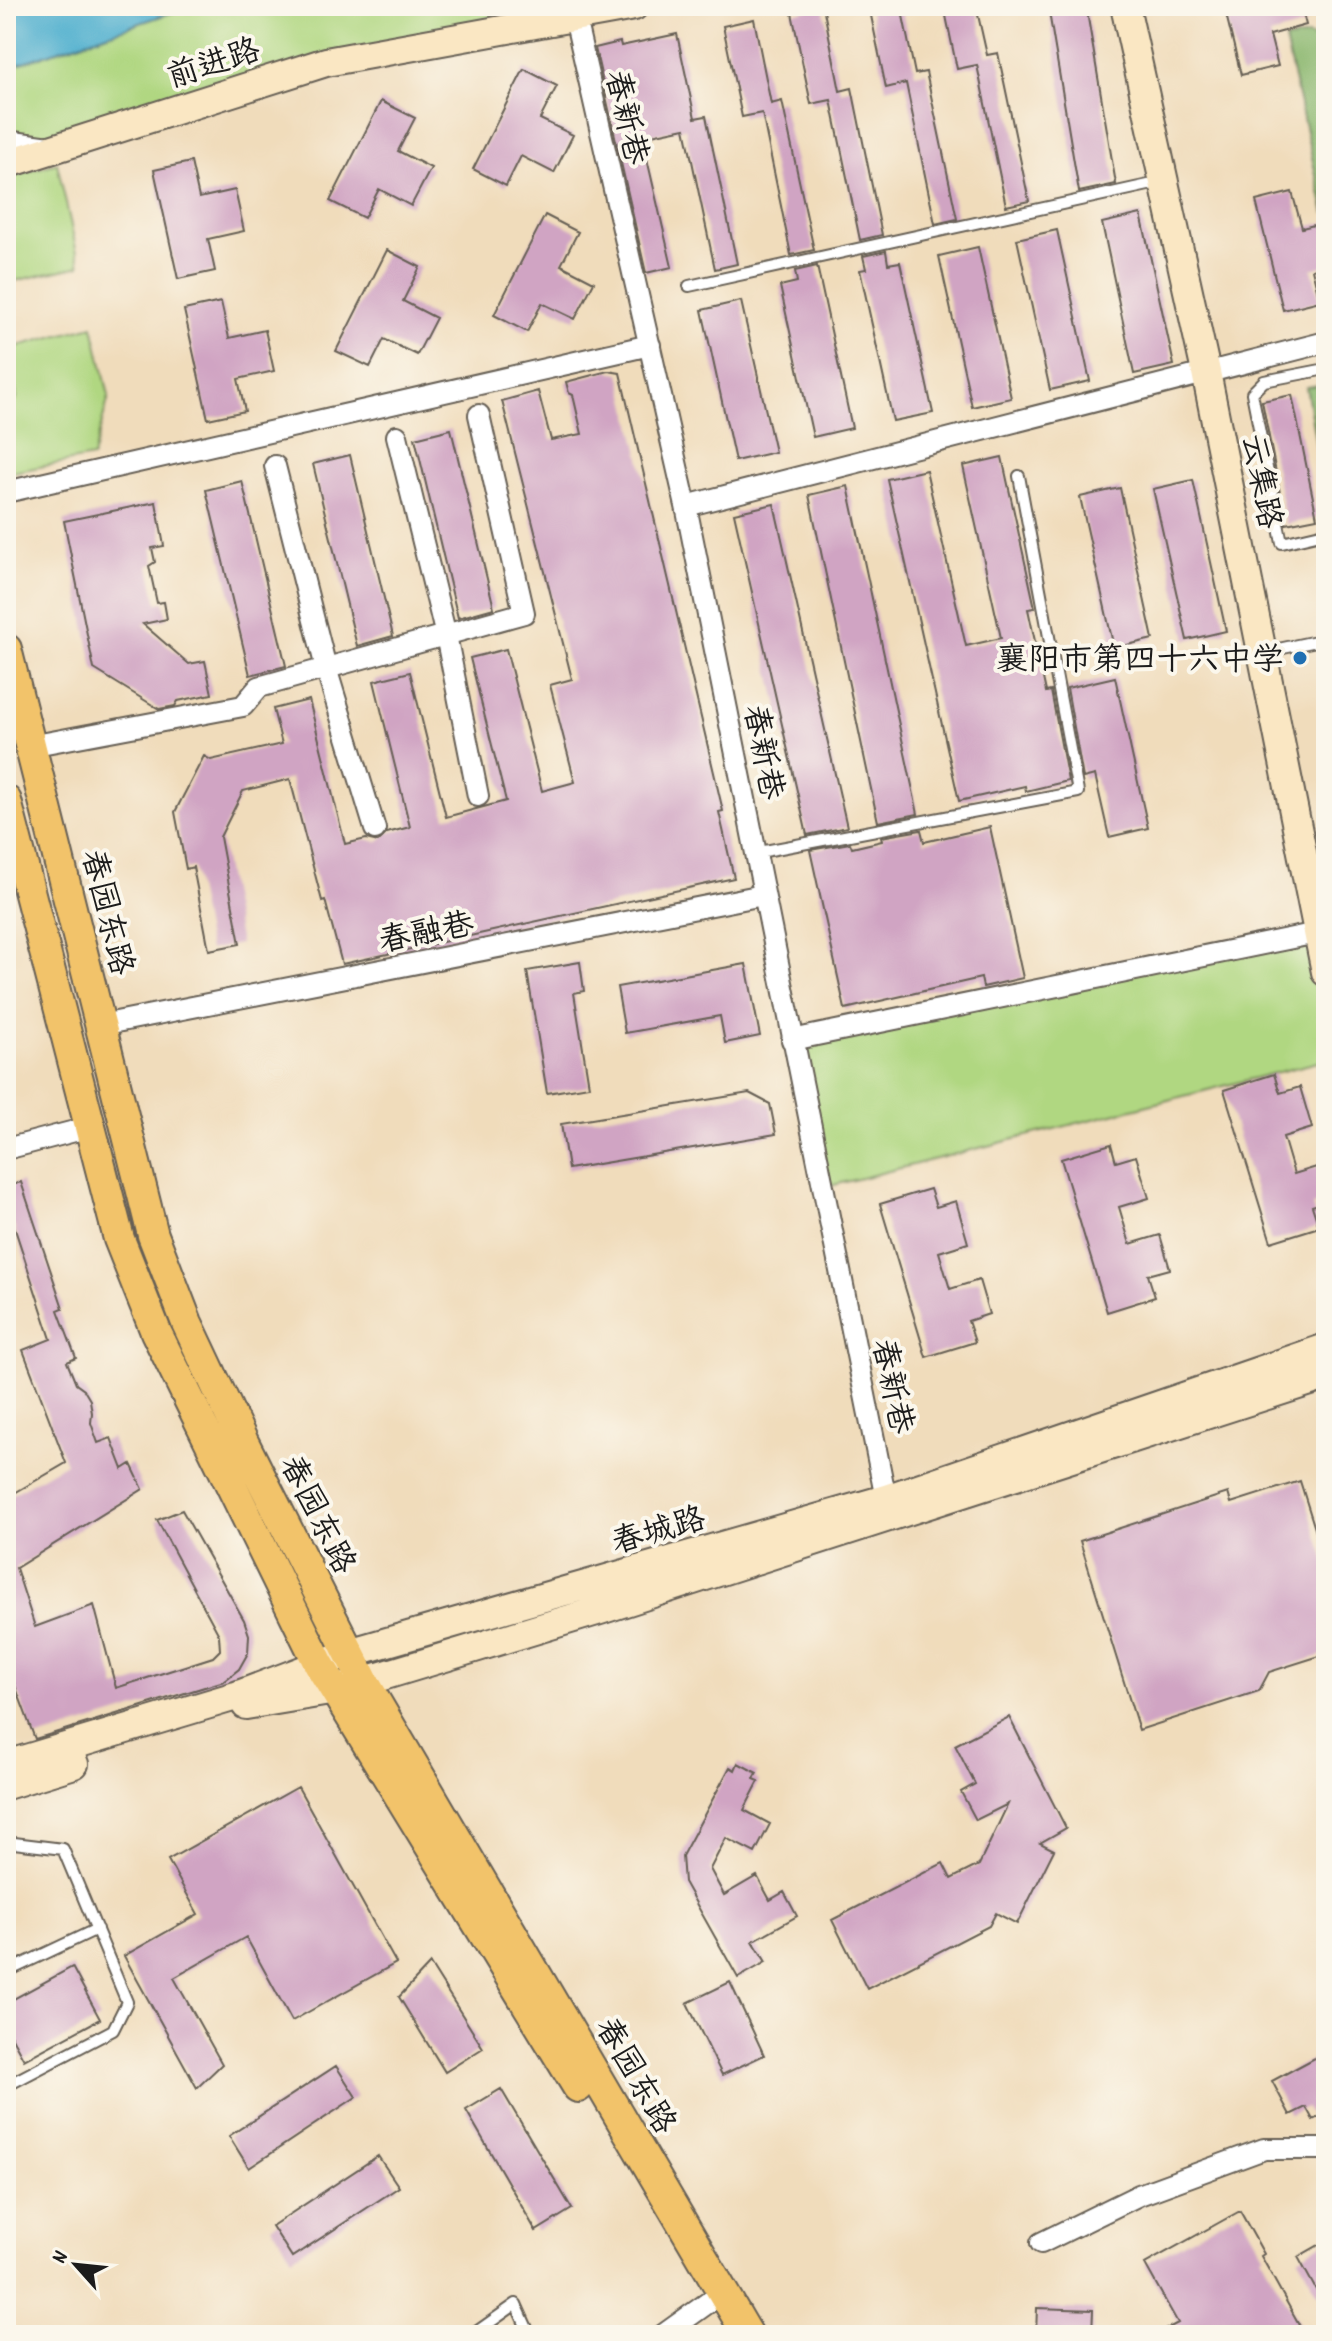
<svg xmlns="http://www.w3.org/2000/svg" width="1332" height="2341" viewBox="0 0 1332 2341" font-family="Dekko,'LXGW WenKai TC',sans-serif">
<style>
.green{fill:#b0d781;stroke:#667a4e;stroke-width:2}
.forest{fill:#8cb86f;stroke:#546a46;stroke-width:2}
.water{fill:#51b0cf;stroke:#366676;stroke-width:2}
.building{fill:#d0a4c3}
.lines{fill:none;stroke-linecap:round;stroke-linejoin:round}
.lane-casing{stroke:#665f54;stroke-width:14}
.street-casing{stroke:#665f54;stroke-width:24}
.secondary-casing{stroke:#665f54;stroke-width:32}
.primary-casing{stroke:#665f54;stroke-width:34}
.lane{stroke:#fff;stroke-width:10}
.street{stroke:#fff;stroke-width:20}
.secondary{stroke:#fae7c3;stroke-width:28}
.primary{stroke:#f2c36a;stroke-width:30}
.poi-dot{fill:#1f6fb2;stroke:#fbf7ec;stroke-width:3}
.labels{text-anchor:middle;stroke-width:8;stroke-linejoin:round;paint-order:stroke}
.street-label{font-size:32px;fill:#1c1c1c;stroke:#fbf7ec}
.poi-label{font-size:32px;fill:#1c1c1c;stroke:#fbf7ec;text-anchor:end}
</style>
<rect width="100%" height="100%" fill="#fbf7ec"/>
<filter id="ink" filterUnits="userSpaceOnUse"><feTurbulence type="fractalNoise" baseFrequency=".0125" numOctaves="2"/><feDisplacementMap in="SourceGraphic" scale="16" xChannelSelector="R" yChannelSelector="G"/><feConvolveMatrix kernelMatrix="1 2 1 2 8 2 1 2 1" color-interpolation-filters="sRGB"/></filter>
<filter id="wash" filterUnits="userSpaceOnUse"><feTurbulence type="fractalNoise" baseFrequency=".006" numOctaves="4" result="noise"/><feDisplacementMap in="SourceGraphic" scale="32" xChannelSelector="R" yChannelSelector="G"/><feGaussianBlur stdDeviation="1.8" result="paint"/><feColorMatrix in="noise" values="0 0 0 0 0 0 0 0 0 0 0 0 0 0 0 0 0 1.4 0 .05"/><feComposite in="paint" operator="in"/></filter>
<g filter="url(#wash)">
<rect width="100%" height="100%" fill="#f0dcbb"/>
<path class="green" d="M191,6H634L326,62L6,164V68Z
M57,163L80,266L6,283V178Z
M93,326L109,396L93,457L13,472L6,467V407L17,398L7,349Z
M1317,933L1326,972V1060L822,1188L792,1040Z"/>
<path class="forest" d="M1309,36L1326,46L1325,214L1285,40Z
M1326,384V502L1306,387Z"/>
<path class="water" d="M6,6H191L6,68Z"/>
<g id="blocks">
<path class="building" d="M823,6L840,91L852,88L882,235L860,240L831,100L811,104L792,13Z
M869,6H901L915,74L926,72L957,219L935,224L906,83L886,88Z
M944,6H976L987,55L998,53L1029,201L1006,206L977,65L957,69Z
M1048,6H1086L1116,184L1079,192Z
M1224,6H1301L1306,25L1270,35L1278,66L1241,75Z
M754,19L771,104L782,101L814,250L791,255L762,113L742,117L723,26Z
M677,34L695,118L706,116L737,264L715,269L685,128L642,137L672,267L646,273L595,48L620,42L621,46Z
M524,69L557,86L540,119L573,135L554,173L521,156L506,186L473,169Z
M381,101L415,118L398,151L431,168L411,206L379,189L364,218L330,201Z
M191,162L199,198L235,190L244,231L208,239L215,271L178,279L154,170Z
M1292,192L1302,228L1326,222V265L1312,269L1320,301L1283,310L1256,201Z
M1141,214L1174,365L1134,374L1102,223Z
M545,215L578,232L561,265L594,282L575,319L542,303L527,332L494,315Z
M1057,230L1090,381L1050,390L1017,239Z
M978,247L1011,398L972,407L939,256Z
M387,250L420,267L403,301L436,318L417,355L384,339L370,367L336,351Z
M886,251L888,264L900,262L933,413L893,421L860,270L866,269L863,256Z
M817,266L852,428L813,437L780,286L797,282L795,271Z
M741,301L775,452L735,461L702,310Z
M221,302L229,338L265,330L274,371L238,379L245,411L208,419L184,310Z
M608,371L620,373L723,811L719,812L734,878L342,964L325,900L322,901L290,779L243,791L220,837L240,944L209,950L193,867L186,869L175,812L204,756L211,760L282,744L273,709L309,700L345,844L366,839L378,842L387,833L410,827L374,681L410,672L446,817L506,801L470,658L506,649L542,791L575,782L550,685L572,679L502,401L538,391L551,440L582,434L573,395L569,393L566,382Z
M1292,395L1317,518L1286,524L1262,401Z
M451,429L494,608L458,618L415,438Z
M350,455L393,636L357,646L313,464Z
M1002,457L1035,608L1028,609L1046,692L1051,691L1068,781L1026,791L1025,786L959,801L887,479L926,470L966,646L1001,638L963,466Z
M1193,480L1226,631L1187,640L1153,489Z
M242,481L286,666L250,675L206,490Z
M848,486L918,814L878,822L809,495Z
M1120,488L1153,639L1114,648L1080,497Z
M156,502L164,546L152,548L155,562L149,566L157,603L164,602L167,619L143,624L189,664L205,661L212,694L178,701L175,706L159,709L94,669L64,521Z
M774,504L847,827L807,835L734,513Z
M1115,677L1148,828L1109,837L1095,775L1083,778L1067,688Z
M990,827L1023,978L983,987L981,978L845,1009L810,850L850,843L852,848L882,841L881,837L921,830L924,842Z
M580,962L584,991L574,993L589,1086L547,1093L527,971Z
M746,964L760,1036L725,1043L720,1016L625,1033L617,987Z
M1274,1074L1280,1093L1300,1087L1312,1128L1283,1137L1294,1174L1323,1165L1326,1175V1202L1312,1206L1319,1227L1271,1242L1224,1090Z
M749,1093L770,1104L776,1134L568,1169L561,1124Z
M1111,1144L1116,1162L1136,1156L1149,1198L1119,1207L1130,1244L1160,1235L1170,1269L1148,1275L1155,1297L1107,1312L1061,1159Z
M21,1182L63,1308L58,1310L76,1358L67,1362L76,1384L84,1390L90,1400L92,1413L91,1423L98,1443L111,1438L123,1469L131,1464L143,1489L16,1568L35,1627L94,1605L116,1688L213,1657L220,1650L219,1635L157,1520L182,1510L244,1620L249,1635L248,1653L239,1669L224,1681L35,1739L6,1661V1498L66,1463L23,1350L51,1339L10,1214L6,1215V1187Z
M930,1189L936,1207L956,1201L968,1243L939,1252L950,1289L979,1280L989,1314L968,1321L975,1342L926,1357L880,1204Z
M1300,1481L1326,1564V1654L1269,1672L1259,1691L1139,1730L1080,1541L1228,1493L1231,1503Z
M1009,1717L1066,1828L1040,1843L1054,1850L1017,1924L996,1913L989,1926L867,1989L832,1920L943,1863L951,1879L979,1865L1008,1804L976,1820L961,1792L975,1784L955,1745Z
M738,1763L757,1773L754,1779L759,1781L744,1810L770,1824L755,1853L726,1838L710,1869L724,1895L757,1876L770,1900L784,1892L797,1916L753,1941L766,1962L738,1978L684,1882L682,1856L730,1767L735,1770Z
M298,1787L396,1963L292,2021L246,1937L174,1978L222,2064L197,2088L124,1956L198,1914L168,1860Z
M430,1964L483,2048L445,2072L399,1997Z
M72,1967L100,2019L24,2060L6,2027V2003Z
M730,1982L764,2055L722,2075L687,2003Z
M1326,2052V2113L1313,2120L1306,2107L1290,2115L1272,2081Z
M336,2066L356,2097L249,2168L229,2136Z
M501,2089L572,2209L536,2231L466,2110Z
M378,2156L399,2187L292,2257L272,2226Z
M1240,2211L1264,2254L1261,2256L1305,2335H1155L1178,2323L1145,2264Z
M1326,2241V2308L1298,2257Z
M1037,2308L1093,2310L1092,2335H1036Z"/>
</g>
</g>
<g filter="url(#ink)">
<use href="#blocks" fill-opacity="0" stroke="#665f54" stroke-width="2"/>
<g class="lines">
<defs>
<path id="lane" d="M689,286L1162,182
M1325,533L1282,543L1252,393L1264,381L1326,369
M1264,652L1326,639
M754,853L1078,792L1019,476
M6,1842L63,1849L127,2002L113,2030L6,2086
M6,1972L97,1929
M472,2335L516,2304L530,2335"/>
<path id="street" d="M575,18L686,506L886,1499
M6,141L50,147
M397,436L447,640L478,796
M275,466L326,668L375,829
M6,492L650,345
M686,506L1326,342
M30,746L243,706L259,687L524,613L479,415
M101,1025L763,895
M792,1040L1317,933
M6,1149L90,1127
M1041,2243L1139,2195L1264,2149H1326
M663,2335L709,2302"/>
<path id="secondary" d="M1125,6L1206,372L1326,972
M6,164L326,62L634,6
M246,1705L336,1690L600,1610L1326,1376
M6,1765L236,1696L349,1653L886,1499L1326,1348
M6,1785L74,1764"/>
<path id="primary" d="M6,649L153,1235L187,1323L243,1442L364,1682L748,2335
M6,801L119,1239L156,1332L319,1664L578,2087"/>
</defs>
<use href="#lane" class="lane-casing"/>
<use href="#street" class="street-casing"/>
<use href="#secondary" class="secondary-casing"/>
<use href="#primary" class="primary-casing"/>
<use href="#lane" class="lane"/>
<use href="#street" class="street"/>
<use href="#secondary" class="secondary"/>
<use href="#primary" class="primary"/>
</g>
</g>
<circle class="poi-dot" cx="1300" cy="658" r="8"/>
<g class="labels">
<g class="street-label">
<text transform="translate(213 62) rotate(-18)" y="11">前进路</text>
<text transform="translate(628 117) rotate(77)" y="11">春新巷</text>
<text transform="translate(1263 481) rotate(79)" y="11">云集路</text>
<text transform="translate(765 752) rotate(79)" y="11">春新巷</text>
<text transform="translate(109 912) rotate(76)" y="11">春园东路</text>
<text transform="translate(426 931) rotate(-11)" y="11">春融巷</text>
<text transform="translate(894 1386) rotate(78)" y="11">春新巷</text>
<text transform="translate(319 1514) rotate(63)" y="11">春园东路</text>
<text transform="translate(658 1529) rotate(-16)" y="11">春城路</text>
<text transform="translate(637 2075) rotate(60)" y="11">春园东路</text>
</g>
<g class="poi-label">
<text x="1284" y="669">襄阳市第四十六中学</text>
</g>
</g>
<rect width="1332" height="2341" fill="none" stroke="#fbf7ec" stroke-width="32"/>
<g transform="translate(76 2265) rotate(297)" stroke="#fbf7ec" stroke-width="6" paint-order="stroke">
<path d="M0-6L14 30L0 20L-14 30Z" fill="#1c1c1c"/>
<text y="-12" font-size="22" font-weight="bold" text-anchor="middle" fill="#1c1c1c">N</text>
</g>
</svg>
